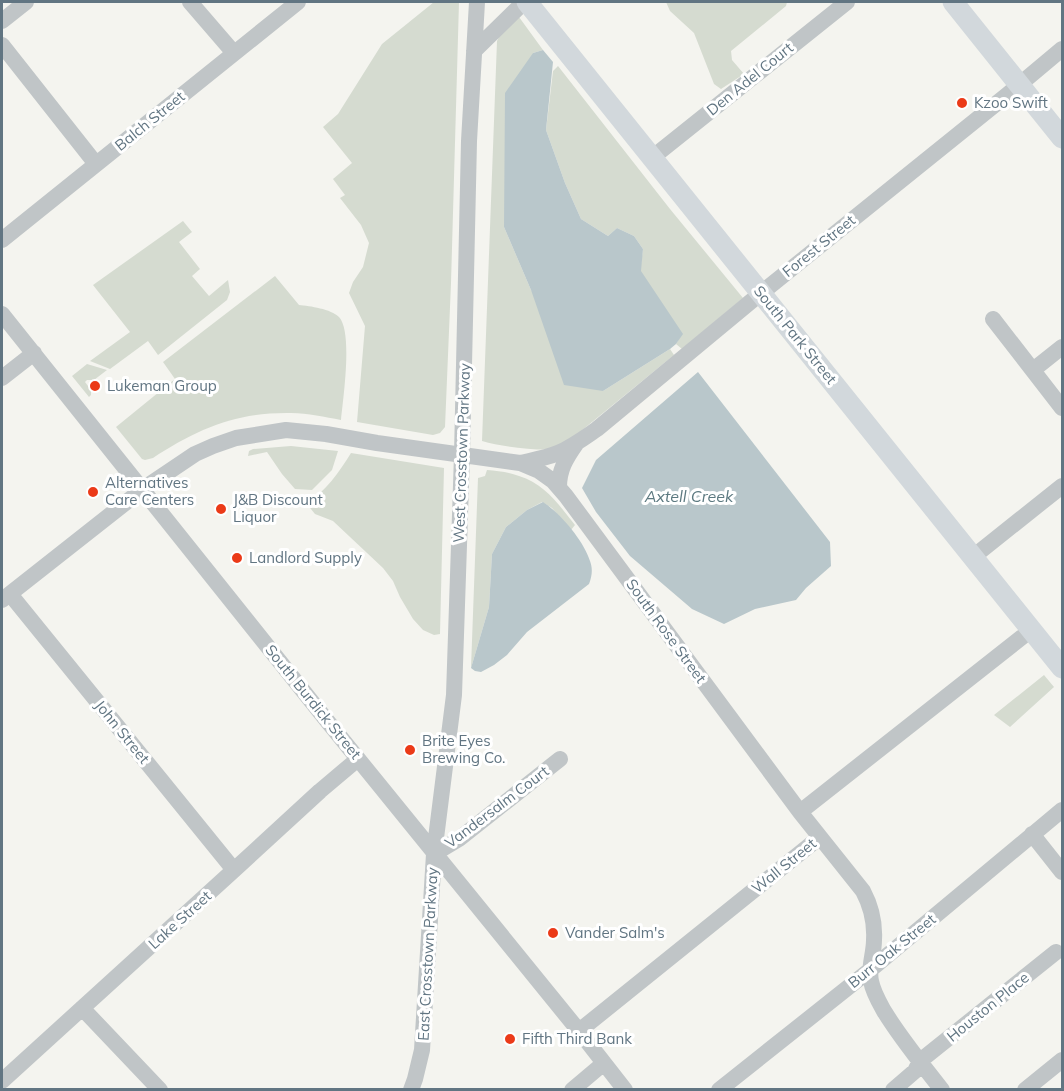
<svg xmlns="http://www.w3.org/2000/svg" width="1064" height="1091" viewBox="0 0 1064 1091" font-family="Mulish,sans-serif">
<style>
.green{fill:#d5dbd0}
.water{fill:#b9c7cb}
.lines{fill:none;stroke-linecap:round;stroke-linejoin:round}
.minor{stroke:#c0c5c7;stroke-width:16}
.major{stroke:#d2d8dc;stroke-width:21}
.poi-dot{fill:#eb3a18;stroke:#fff;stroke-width:2}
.labels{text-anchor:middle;stroke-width:6;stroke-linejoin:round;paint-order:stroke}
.street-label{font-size:15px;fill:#617582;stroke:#fff}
.poi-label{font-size:15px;fill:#617582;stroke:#fff;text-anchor:start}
.water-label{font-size:16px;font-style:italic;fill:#5c7980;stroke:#fff}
</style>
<rect width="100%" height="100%" fill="#f4f4ef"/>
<path class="green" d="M434,2H459L451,283L445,427L440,433L433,435L357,422L365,326L349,293L353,282L363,267L369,243L361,225L340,198L345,195L333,179L352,163L323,127L338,114L382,44Z
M666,2H787L786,6L731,51L732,60L744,74L721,89L714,84L694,33L670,11Z
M519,17L543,50L533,53L504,227L531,290L603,391L670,349L674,355L559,449C537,451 503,447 482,441L497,41L502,31Z
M558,66L670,209L743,298L682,349L676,344L682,334L640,271L643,249L634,236L617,228L608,236L581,219L565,183L546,130L553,71Z
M183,221L192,232L179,242L200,269L192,276L209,296L228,280L230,292L227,300L158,355L148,341L110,369L90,361L130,332L93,285Z
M275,276L299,305C310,306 331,309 339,317C353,332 343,399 341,420C325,417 308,413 291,413C237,412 197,429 153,458L145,460L142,459L116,427L175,379L163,362Z
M87,364L107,370L94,380H87L85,382L91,390V395L89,397L72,376Z
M291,446L338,451L332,470L312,490L295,489L282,474L267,452L248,456L249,451L253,449Z
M351,453L444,468L440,634L434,635L423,630L413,619L400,597L393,581L383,568L333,521L315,514L306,503C326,492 339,472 351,453Z
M487,470C498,471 509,472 519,476C545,484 559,505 575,525L571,530L552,508L542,502L527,510L506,527L492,554L489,607L471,668L478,478L485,476Z
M1044,675L1054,687L1010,727L994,715Z"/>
<path class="water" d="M543,50L553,62L546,130L565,183L581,219L608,236L617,228L634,236L643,249L641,271L683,334L676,344L670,349L603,391L564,385L531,290L504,227L505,93L533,53Z
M698,372L830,542L831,566L806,588L796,600L755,609L724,624L692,609L630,556L596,512L582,488L596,460Z
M543,502C560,513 584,541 590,561C593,569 592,576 589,584L527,632L507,655L494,665L481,672L475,671L471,668L489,607L492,554L506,527L527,510Z"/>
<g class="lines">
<path class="minor" d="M190,2L234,53
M2,21L26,2
M2,45L96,164
M474,51L524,2
M653,157L847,2
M2,240L298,2
M2,314L324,717L579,1031L625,1090
M993,319L1062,408
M1033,370L1062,347
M2,378L34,353
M520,463C533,460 546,458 558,453C572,447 584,438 597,429L760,294L1007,95L1062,49
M559,487C559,470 566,458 576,444
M973,557L1062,486
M10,594L234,870
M2,600L143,489L195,454L213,446L236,438L286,430L326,434L377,443L520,463L539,471L553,481L566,496L800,812L863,891C871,906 875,923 874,940C874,954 868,968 871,981C873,992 879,1002 884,1011C901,1039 922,1064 942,1090
M800,812L1031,630
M1032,834L1062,872
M434,854L459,839L560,759
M82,1008L160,1090
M579,1031L820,837
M2,1081L234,870L320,791L358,759
M411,1090L415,1079L422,1050L434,854L454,695L462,455L469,141L477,2
M572,1090L604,1063
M719,1090L870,970L1062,810
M893,1090L915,1071L920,1061L1056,952
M1025,1090L1062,1060"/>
<path class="major" d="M527,2L1062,668
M953,2L1062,138"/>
</g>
<g class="poi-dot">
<circle cx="962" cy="103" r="6"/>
<circle cx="95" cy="386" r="6"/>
<circle cx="93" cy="492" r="6"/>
<circle cx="221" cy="509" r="6"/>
<circle cx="237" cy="558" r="6"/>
<circle cx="410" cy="750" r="6"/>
<circle cx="553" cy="933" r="6"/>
<circle cx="510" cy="1039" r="6"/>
</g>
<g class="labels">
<g class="street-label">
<text transform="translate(750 79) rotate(-39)" y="5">Den Adel Court</text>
<text transform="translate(150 121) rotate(-39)" y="5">Balch Street</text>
<text transform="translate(819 246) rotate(-39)" y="5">Forest Street</text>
<text transform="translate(795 335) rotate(51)" y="5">South Park Street</text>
<text transform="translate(462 453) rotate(-88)" y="5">West Crosstown Parkway</text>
<text transform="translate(666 631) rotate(54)" y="5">South Rose Street</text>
<text transform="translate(313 702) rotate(51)" y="5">South Burdick Street</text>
<text transform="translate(122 732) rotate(51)" y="5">John Street</text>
<text transform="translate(497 807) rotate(-37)" y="5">Vandersalm Court</text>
<text transform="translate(784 866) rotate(-39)" y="5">Wall Street</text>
<text transform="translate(180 920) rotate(-42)" y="5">Lake Street</text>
<text transform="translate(892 951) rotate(-39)" y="5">Burr Oak Street</text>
<text transform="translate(428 954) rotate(-87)" y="5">East Crosstown Parkway</text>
<text transform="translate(988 1007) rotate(-39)" y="5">Houston Place</text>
</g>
<g class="poi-label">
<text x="974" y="108">Kzoo Swift</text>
<text x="107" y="391">Lukeman Group</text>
<text x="105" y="488">Alternatives<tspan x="105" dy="17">Care Centers</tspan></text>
<text x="233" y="505">J&amp;B Discount<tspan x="233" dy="17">Liquor</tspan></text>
<text x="249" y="563">Landlord Supply</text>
<text x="422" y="746">Brite Eyes<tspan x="422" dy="17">Brewing Co.</tspan></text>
<text x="565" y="938">Vander Salm's</text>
<text x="522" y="1044">Fifth Third Bank</text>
</g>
<g class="water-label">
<text x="689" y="502">Axtell Creek</text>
</g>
</g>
<rect width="1064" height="1091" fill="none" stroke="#617582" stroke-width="6"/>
</svg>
